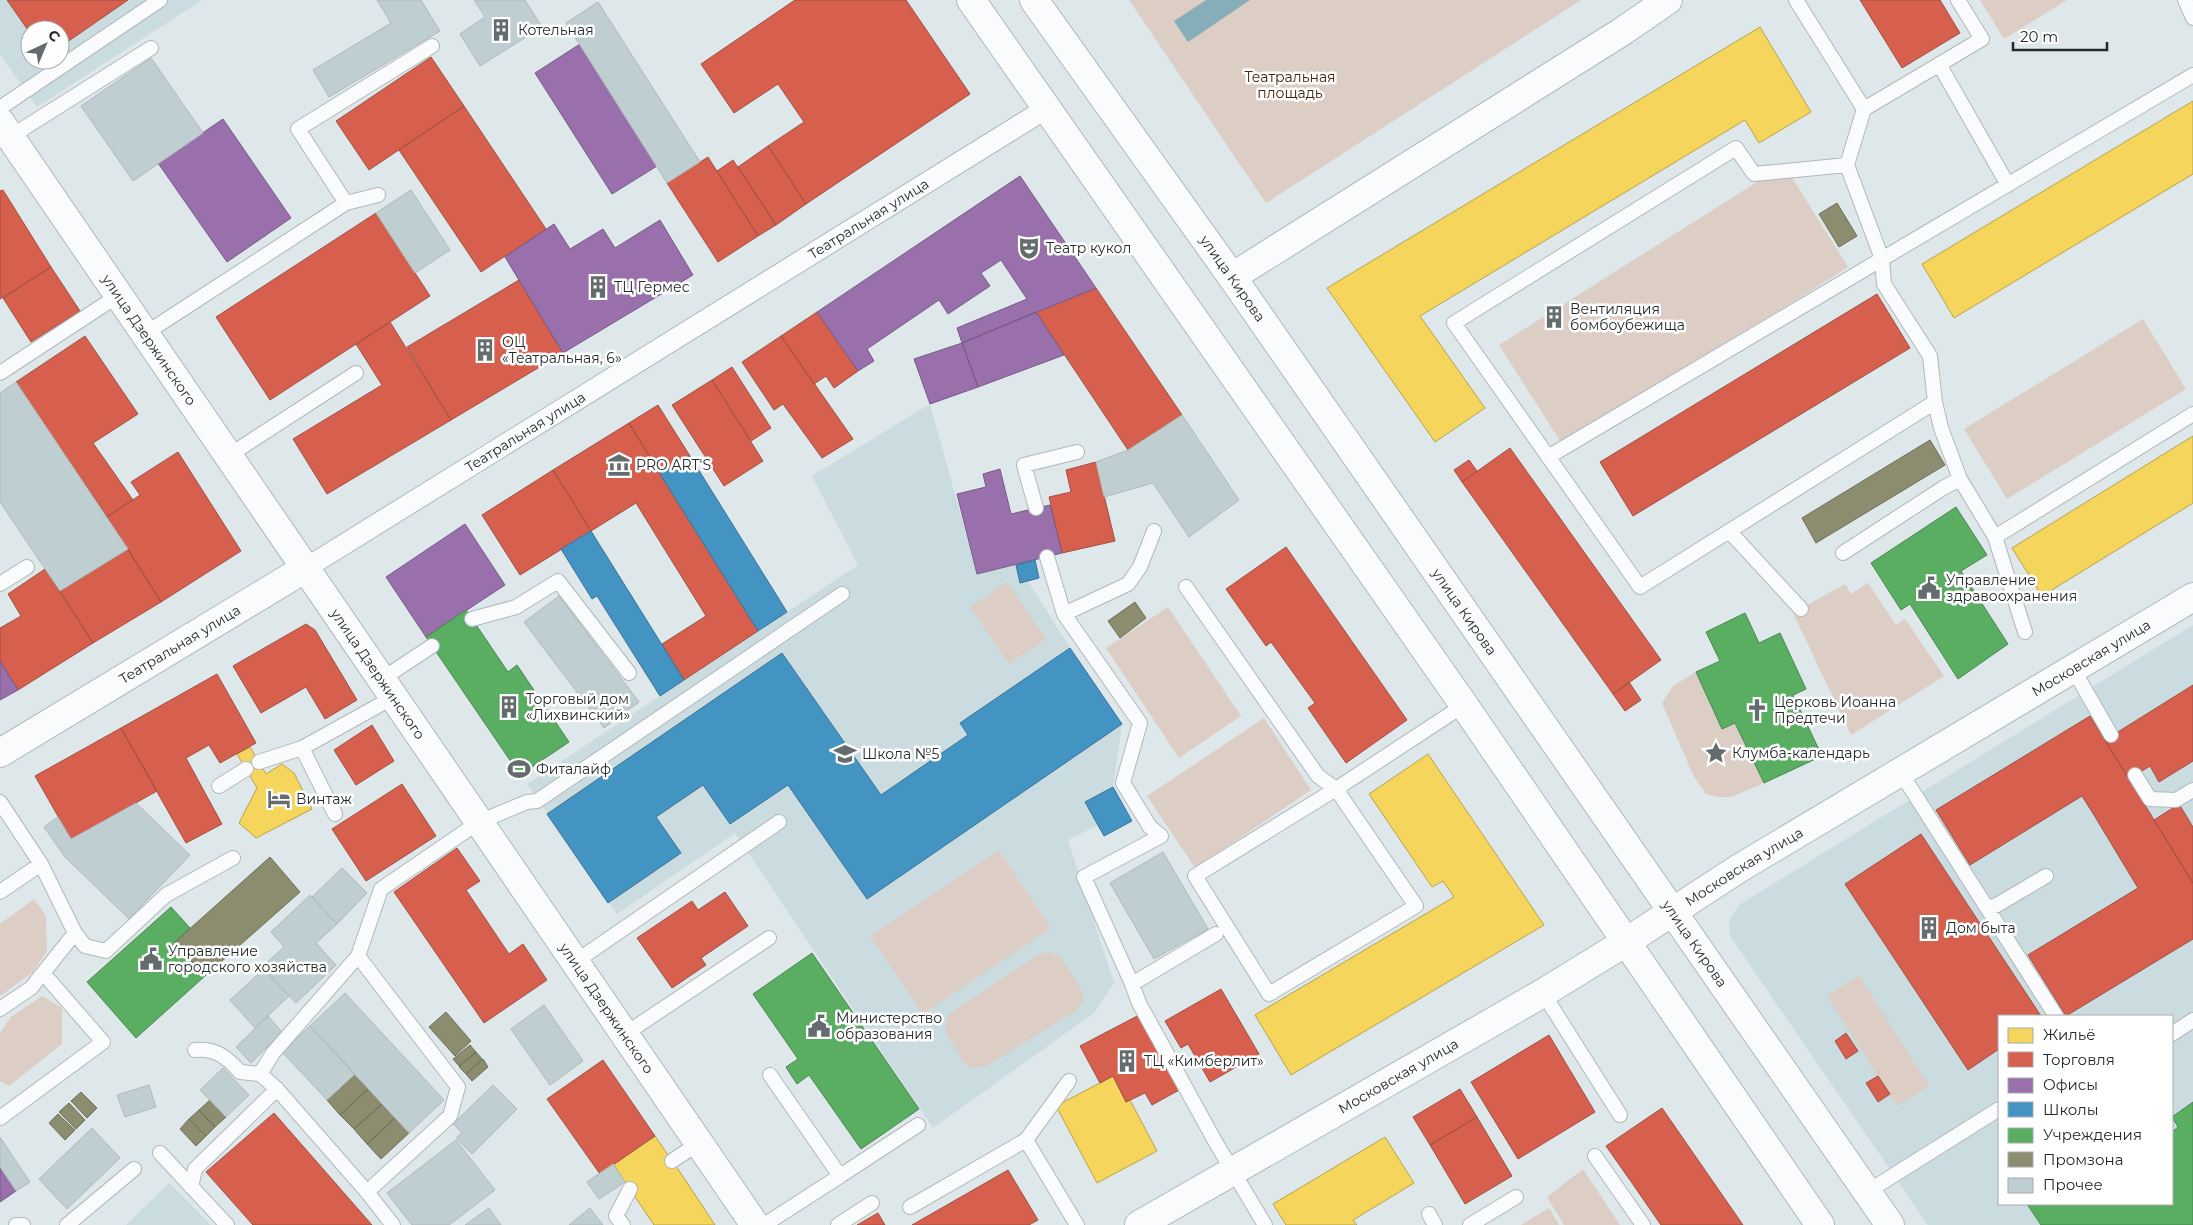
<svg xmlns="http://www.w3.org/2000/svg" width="2193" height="1225" viewBox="0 0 2193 1225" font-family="Montserrat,sans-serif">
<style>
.built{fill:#cadce0;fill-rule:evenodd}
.green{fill:#dccdc5}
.water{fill:#86aeb8}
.homes{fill:#f6d55c;stroke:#b7a24e}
.shops{fill:#d6604d;stroke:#a15043}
.offices{fill:#9970ab;stroke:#765b85}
.schools{fill:#4393c3;stroke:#3a7496}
.public{fill:#5aae61;stroke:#4a8651}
.industry{fill:#8c8c6e;stroke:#6d6f5a}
.building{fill:#bfced1;stroke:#b1b8ba}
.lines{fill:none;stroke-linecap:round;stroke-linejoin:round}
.service-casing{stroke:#b1b8ba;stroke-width:16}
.pedestrian-casing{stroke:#b1b8ba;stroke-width:22}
.minor-casing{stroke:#b1b8ba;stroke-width:30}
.secondary-casing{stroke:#b1b8ba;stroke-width:30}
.primary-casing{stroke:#b1b8ba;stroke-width:30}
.service{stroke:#fafbfc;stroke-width:14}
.pedestrian{stroke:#fafbfc;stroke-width:20}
.minor{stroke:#fafbfc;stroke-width:28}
.secondary{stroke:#fafbfc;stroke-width:28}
.primary{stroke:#fafbfc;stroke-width:28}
.labels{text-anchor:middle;stroke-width:5;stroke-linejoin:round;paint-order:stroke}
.poi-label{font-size:14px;fill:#242a2c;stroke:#fff;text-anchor:start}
.park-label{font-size:14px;fill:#492009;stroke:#fff}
.street-label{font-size:14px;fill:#242a2c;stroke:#fff}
</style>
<rect width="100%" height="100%" fill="#dee7ea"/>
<path class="built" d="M0,0H202L37,107L0,54ZM30,30H60V60H30Z
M930,404L977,574L1016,565L1020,583L1028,581L1070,648L1122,724L1113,787L1086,802L1098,825L1068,840L1114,983L1094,1013L933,1128L735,833L617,914L527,784L858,565L812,476Z
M2193,625V1225H1928L1730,936L1729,922L1739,905ZM1999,1016H2172V1204H1999Z
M169,1183L211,1225H126Z"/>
<path class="green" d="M1129,0H1581L1266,203Z
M1980,0H2067L2004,39Z
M1784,165L1848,267L1564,447L1499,345Z
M2143,319L2186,389L2007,499L1964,429Z
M1007,582L1046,639L1009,664L970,607Z
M1868,583L1896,625L1905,619L1944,676L1851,735L1793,613L1845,584L1851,594Z
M1168,607L1241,716L1179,758L1106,648Z
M1696,672L1722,728L1735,723L1764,783L1731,797H1717L1706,794L1694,777L1662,703L1673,686Z
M1264,718L1311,790L1195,868L1147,796Z
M999,850L1051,928L923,1014L870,936Z
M34,899L46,916L47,951L33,972L0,996V924Z
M1050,952L1061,957L1082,990L1083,1002L1076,1011L985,1067L972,1068L964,1063L946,1032V1021L949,1014L1039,954Z
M1859,975L1929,1086L1897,1106L1827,996Z
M42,996L62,1008V1044L9,1086L0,1081V1033L11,1017Z
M1583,1169L1620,1225H1564L1547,1197Z
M1549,1208L1559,1225H1521Z"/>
<path class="water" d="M1206,0H1250L1188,42L1174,21Z"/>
<path class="homes" d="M1760,27L1811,112L1759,143L1745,120L1420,316L1485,408L1435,442L1327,288Z
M2193,101V174L1954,318L1922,264Z
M1556,311L1560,318L1552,323L1548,316Z
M2193,436V503L2042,596L2012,548Z
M250,747L266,774L282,764L294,773L312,809L256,838L239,823L257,788L237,754Z
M1428,754L1544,925L1291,1075L1255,1015L1454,897L1443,881L1432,887L1369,794Z
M1113,1076L1126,1102L1130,1100L1157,1151L1097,1183L1056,1106Z
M655,1136L684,1178L715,1225H654L613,1164Z
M1385,1137L1414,1183L1353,1220L1357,1225H1286L1273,1204Z"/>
<path class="shops" d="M7,0H128L60,47V30H30V33Z
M795,0H906L970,94L806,204L768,146L804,122L778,84L734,113L701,64Z
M1860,0H1940L1960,33L1902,68Z
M431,57L464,106L369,170L336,121Z
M464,106L546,229L481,272L399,150Z
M768,146L806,204L776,225L738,167Z
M708,157L758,236L718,262L667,183Z
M733,160L776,225L758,236L717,171Z
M3,190L51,267L0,299V191Z
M376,213L430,296L270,400L216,317Z
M51,267L80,311L31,342L3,298Z
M519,280L563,353L451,420L407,347Z
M1096,288L1182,415L1128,450L1036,312Z
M1877,294L1910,348L1633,516L1600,462Z
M817,312L858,371L834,388L826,376L814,384L781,336Z
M390,322L451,420L327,494L293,439L382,385L356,344Z
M85,336L138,414L93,443L133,500L107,517L16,382Z
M781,336L853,439L822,458L783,404L774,410L742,362Z
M732,367L771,428L751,441L712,380Z
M712,380L763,461L724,486L672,405Z
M658,405L690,456L660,474L629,423Z
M629,423L758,631L684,680L662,644L706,616L636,503L591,531L553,470Z
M1510,448L1661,660L1613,694L1462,482Z
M178,452L241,551L161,602L107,517L140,495L131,482Z
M1469,460L1477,471L1462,482L1454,470Z
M1096,462L1115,541L1062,553L1049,497L1071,492L1066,470Z
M553,470L591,531L520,575L482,515Z
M1286,547L1407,720L1346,763L1308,708L1315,703L1271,642L1266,646L1226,589Z
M128,549L161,602L93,643L60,591Z
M45,569L93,643L18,690L0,661V628L21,616L8,594Z
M306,624L315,630L357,700L325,719L306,687L261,713L233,666Z
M217,674L256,743L220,763L209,745L186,758L222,824L186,843L121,728Z
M1629,682L1641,700L1625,711L1613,694Z
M2193,685V761L2159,782L2150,766L2129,779L2105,740Z
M2090,716L2193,883V939L2066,1016L2028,955L2138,888L2094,815L2082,796L1970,865L1936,810Z
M372,725L394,761L356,785L334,750Z
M121,728L157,791L71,839L35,776Z
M402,784L436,836L366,881L332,829Z
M2179,804L2193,827V883L2154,820Z
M1921,834L2041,1016H1999V1049L1968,1070L1845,884Z
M457,848L480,881L466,890L509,954L523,944L547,980L484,1023L394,892Z
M725,892L748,926L701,958L706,965L672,988L637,938L692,901L698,910Z
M1221,989L1259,1054L1210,1082L1188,1044L1181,1048L1165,1021Z
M1141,1014L1181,1089L1152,1105L1145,1093L1126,1102L1113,1076L1100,1083L1080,1046Z
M1846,1033L1858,1051L1846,1059L1835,1041Z
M1549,1035L1595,1112L1518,1159L1471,1082Z
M603,1060L655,1136L600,1174L547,1099Z
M1878,1076L1890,1094L1878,1102L1866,1083Z
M1460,1089L1477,1117L1430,1145L1413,1117Z
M1662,1108L1743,1225H1661L1632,1183L1606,1146Z
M274,1113L372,1225H253L206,1172Z
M1477,1117L1512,1176L1465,1204L1430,1145Z
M1008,1170L1038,1220L1029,1225H912Z
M878,1213L885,1225H857Z"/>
<path class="offices" d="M580,44L657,166L612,194L535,73Z
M223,119L291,218L227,262L158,163Z
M1020,176L1096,288L962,343L957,328L1027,299L1001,260L981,273L990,286L948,314L939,300L867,349L874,361L858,371L817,312Z
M660,220L693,275L563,353L505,257L554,224L570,249L603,229L615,248Z
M1036,312L1064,355L978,387L962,343Z
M962,343L978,387L930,404L914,359Z
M1000,469L1011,514L1050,505L1062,553L977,574L957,494L986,487L983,474Z
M465,524L505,585L426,637L386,577Z
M0,661L18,690L0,700Z
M0,1167L16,1191L0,1202Z"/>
<path class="schools" d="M690,456L787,612L758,631L660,474Z
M591,531L684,680L660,696L597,596L592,599L561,549Z
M1035,560L1039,578L1020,583L1016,565Z
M1070,648L1122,724L867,899L788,785L730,824L703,785L656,817L681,853L608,903L547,814L782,653L881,795L968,735L960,723Z
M1113,787L1132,821L1104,836L1085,802Z"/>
<path class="public" d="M1956,507L1987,555L1961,571L2008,644L1958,679L1910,604L1901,610L1871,563Z
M466,610L508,672L517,665L569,742L520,775L426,637Z
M1745,613L1759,643L1780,633L1806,689L1793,695L1822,756L1764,783L1735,723L1722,729L1696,672L1720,661L1706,632Z
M171,907L190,928L175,942L205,976L136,1038L87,982Z
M812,953L919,1109L861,1149L809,1075L797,1084L791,1075L786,1067L798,1059L753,994Z
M2193,1102V1225H2041L2027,1204H2172V1132L2178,1127L2172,1117Z"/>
<path class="industry" d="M1837,203L1857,236L1839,247L1819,214Z
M1930,440L1945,465L1816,543L1802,518Z
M1135,602L1146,618L1120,638L1108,621Z
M270,857L300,892L205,976L175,942Z
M446,1012L471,1041L455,1056L429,1027Z
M470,1045L476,1052L459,1066L453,1059Z
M476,1052L482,1059L466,1074L459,1067Z
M483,1059L488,1067L472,1081L466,1074Z
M355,1074L368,1089L340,1115L327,1100Z
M368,1089L382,1104L354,1129L340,1115Z
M81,1092L97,1108L87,1118L71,1101Z
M210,1100L226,1117L215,1127L199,1110Z
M69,1103L85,1120L76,1129L59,1112Z
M382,1104L395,1118L367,1144L354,1129Z
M199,1110L215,1127L206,1136L189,1119Z
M58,1114L75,1130L65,1140L49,1123Z
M395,1118L409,1133L381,1159L367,1144Z
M189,1119L206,1136L196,1146L180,1129Z"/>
<path class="building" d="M377,0H421L440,31L329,97L313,70L391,23Z
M474,0H525L542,27L480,66L460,34L485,17Z
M598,2L700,162L667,183L566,23Z
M151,58L203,133L133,181L81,106Z
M411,190L450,250L415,273L376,213Z
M16,382L128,549L60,591L0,502V393Z
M1182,415L1239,500L1189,537L1153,483L1104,497L1096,462L1128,450Z
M559,596L639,702L604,728L524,622Z
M136,803L190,855L129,919L65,857L44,827L58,817L71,839Z
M1163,852L1208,929L1154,959L1110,883Z
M342,868L367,893L337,924L312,897Z
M310,895L337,924L316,943L336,965L296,1003L262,967L284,947L271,932Z
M264,969L289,996L255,1028L230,1000Z
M345,993L444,1100L409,1133L310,1026Z
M544,1005L583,1061L550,1085L511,1029Z
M268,1016L282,1032L251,1063L236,1047Z
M310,1026L355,1074L327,1100L282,1052Z
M223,1068L249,1095L226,1117L200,1090Z
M149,1085L156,1107L125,1117L117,1095Z
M493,1085L517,1109L472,1154L456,1138L462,1133L453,1124Z
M92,1128L120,1158L67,1209L39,1179Z
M0,1137L30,1182L16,1191L0,1167Z
M456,1140L495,1190L449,1225H412L387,1193Z
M613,1164L625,1182L599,1199L587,1182Z
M489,1208L501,1225H465Z
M590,1208L603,1225H569Z"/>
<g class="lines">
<defs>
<path id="service" d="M2185,0L2193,18
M1939,64L2008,185
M0,108L160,0
M1864,109L1982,39L1958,0
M10,137L151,48
M1847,165L1754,174L1736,148L1454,323L1640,587L1935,402L1930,356L1884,284L1882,259L2193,75
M346,203L298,129L432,46
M146,333L346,203L378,195
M0,373L119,295
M1935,402L1941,428L1960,479L1995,537L2193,414
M228,456L356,373
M1548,457L1882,259L1847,165L1864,109L1796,0
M1036,508L1024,465L1077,452
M1729,531L1801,609
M1995,537L2025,632
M1843,553L1943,488L1960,479
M1047,557L1064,614L1140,723L1123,783L1150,827L1161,836L1084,877L1132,984
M0,584L27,567
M1186,587L1318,776L1336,789L1416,906L1269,994L1195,876L1336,789L1464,705
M1064,614L1128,584L1140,567L1154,531
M472,619L516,607L558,581L629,673
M2073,669L2111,735
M382,679L432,646
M302,748L335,814
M259,762L302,748L394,697
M1901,773L2056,1016
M2135,775L2150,799L2176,800L2193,790
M219,786L246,769
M0,802L41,864L0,892
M41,864L75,933L85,946L106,951L166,895L233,858
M1987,908L1997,905L2046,876
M1216,934L1132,984L1139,1003L1216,1143L1265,1225
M575,962L779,822
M1543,993L1620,1115
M0,1009L31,988L75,933
M625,1034L769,938
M2172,1034L2193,1020
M195,1050C215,1048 227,1057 240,1072L260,1074
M277,1089L367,1192L393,1225
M0,1118L103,1042L43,973
M1026,1140L1069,1081
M160,1153L227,1225
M1595,1156L1643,1225
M672,1161L699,1143
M840,1176L918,1125
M191,1187L195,1169L277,1089L260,1074L273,1053L358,956
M367,1192L450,1116L458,1087L358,956L381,889L479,822L527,802L537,801L842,594
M1867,1192L1999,1109
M910,1207L1026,1140L1077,1225
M1429,1214L1435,1225
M16,1225H23
M67,1225L134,1169
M623,1225L616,1216L630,1189
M764,1225L840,1176L770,1075
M838,1225L872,1203
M1470,1225L1516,1197"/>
<g id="pedestrian">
<path id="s1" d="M306,568L1047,108"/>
</g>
<g id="minor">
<path id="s2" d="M0,122L755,1225"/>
<path d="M1232,277L1623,31L1668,0"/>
<path id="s3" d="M0,753L306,568"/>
</g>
<g id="secondary">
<path id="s4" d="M1139,1225L1543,993L1626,942"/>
</g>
<g id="primary">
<path d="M971,0L1464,705L1820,1225"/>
<path id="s5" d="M1034,0L1232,277L1890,1225"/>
<path id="s6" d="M1626,942L1738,869L2193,597"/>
</g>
</defs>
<use href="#service" class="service-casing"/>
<use href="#pedestrian" class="pedestrian-casing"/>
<use href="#minor" class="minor-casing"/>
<use href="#secondary" class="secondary-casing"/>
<use href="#primary" class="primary-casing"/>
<use href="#service" class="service"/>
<use href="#pedestrian" class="pedestrian"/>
<use href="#minor" class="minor"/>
<use href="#secondary" class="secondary"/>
<use href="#primary" class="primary"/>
</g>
<defs>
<symbol id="building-bare" viewBox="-9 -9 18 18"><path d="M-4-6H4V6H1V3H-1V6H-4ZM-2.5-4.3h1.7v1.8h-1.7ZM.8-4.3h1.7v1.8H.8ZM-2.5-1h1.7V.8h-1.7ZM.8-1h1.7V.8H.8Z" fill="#656c6e" stroke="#fff" stroke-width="2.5" paint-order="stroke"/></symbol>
<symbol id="theatre-bare" viewBox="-9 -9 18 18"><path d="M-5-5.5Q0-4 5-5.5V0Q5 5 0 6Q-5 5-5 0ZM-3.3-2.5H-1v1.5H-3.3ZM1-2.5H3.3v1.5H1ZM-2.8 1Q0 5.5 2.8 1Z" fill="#656c6e" stroke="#fff" stroke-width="2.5" paint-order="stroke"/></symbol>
<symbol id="museum-bare" viewBox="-9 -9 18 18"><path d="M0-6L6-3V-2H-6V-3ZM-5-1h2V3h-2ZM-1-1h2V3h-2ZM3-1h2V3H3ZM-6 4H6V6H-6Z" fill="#656c6e" stroke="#fff" stroke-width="2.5" paint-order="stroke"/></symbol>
<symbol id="civic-bare" viewBox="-9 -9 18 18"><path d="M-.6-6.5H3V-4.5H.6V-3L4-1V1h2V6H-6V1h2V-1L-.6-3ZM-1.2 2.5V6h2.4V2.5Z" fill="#656c6e" stroke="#fff" stroke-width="2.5" paint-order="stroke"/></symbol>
<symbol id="church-bare" viewBox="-9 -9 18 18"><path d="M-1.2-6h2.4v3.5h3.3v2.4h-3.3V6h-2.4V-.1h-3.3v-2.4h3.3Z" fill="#656c6e" stroke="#fff" stroke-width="2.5" paint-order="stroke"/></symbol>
<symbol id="sight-bare" viewBox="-9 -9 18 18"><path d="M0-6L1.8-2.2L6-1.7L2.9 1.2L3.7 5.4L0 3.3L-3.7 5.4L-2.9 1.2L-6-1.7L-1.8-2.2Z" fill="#656c6e" stroke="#fff" stroke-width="2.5" paint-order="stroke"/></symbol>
<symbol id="school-bare" viewBox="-9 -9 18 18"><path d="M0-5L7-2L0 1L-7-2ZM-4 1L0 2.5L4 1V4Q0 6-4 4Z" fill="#656c6e" stroke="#fff" stroke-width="2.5" paint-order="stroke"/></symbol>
<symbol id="stadium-bare" viewBox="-9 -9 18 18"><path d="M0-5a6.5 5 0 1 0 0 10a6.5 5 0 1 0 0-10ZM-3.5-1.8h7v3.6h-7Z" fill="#656c6e" stroke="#fff" stroke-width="2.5" paint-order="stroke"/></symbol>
<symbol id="hotel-bare" viewBox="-9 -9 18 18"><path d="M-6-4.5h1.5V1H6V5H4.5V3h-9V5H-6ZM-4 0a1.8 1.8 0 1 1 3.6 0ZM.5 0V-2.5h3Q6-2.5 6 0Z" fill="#656c6e" stroke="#fff" stroke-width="2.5" paint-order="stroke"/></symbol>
</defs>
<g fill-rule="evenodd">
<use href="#building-bare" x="485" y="14" width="32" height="32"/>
<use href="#theatre-bare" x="1013" y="232" width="32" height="32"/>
<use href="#building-bare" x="582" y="271" width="32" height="32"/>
<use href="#building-bare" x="1538" y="301" width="32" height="32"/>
<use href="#building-bare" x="469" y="334" width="32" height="32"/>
<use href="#museum-bare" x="603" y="449" width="32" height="32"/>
<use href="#civic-bare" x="1913" y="572" width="32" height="32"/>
<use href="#building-bare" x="493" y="691" width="32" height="32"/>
<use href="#church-bare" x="1741" y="694" width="32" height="32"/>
<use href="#sight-bare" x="1700" y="737" width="32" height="32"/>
<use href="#school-bare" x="829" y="738" width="32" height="32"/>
<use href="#stadium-bare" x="503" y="753" width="32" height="32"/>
<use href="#hotel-bare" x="263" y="783" width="32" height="32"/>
<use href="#building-bare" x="1913" y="912" width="32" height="32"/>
<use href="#civic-bare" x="135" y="943" width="32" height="32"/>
<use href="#civic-bare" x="803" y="1010" width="32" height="32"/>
<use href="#building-bare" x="1111" y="1045" width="32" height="32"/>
</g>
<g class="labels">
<g class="poi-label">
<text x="518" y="35">Котельная</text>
<text x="1046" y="253">Театр кукол</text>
<text x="614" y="292">ТЦ Гермес</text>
<text x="1570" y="314">Вентиляция<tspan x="1570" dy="16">бомбоубежища</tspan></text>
<text x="502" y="347">ОЦ<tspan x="502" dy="16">«Театральная, 6»</tspan></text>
<text x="636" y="470">PRO ART'S</text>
<text x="1946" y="585">Управление<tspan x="1946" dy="16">здравоохранения</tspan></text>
<text x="526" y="704">Торговый дом<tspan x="526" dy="16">«Лихвинский»</tspan></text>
<text x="1774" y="707">Церковь Иоанна<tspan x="1774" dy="16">Предтечи</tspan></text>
<text x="1732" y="758">Клумба-календарь</text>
<text x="862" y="759">Школа №5</text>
<text x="536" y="774">Фиталайф</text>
<text x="296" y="804">Винтаж</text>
<text x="1946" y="933">Дом быта</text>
<text x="168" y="956">Управление<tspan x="168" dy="16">городского хозяйства</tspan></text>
<text x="836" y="1023">Министерство<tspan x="836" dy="16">образования</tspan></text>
<text x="1144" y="1066">ТЦ «Кимберлит»</text>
</g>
<g class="park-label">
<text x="1290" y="82">Театральная<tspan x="1290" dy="16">площадь</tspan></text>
</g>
<g class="street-label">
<text dy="5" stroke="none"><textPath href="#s1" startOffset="662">Театральная улица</textPath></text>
<text dy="5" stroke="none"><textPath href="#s5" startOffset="342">улица Кирова</textPath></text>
<text dy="5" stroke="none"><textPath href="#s2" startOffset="264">улица Дзержинского</textPath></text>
<text dy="5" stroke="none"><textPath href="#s1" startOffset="258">Театральная улица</textPath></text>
<text dy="5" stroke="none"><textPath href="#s5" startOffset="748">улица Кирова</textPath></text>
<text dy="5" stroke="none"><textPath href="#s3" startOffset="210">Театральная улица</textPath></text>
<text dy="5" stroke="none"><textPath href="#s6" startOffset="545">Московская улица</textPath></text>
<text dy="5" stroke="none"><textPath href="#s2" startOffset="669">улица Дзержинского</textPath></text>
<text dy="5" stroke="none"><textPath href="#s6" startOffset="140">Московская улица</textPath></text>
<text dy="5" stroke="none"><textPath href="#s5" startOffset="1152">улица Кирова</textPath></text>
<text dy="5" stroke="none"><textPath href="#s2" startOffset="1074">улица Дзержинского</textPath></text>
<text dy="5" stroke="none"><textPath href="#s4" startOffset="299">Московская улица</textPath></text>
</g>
</g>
<rect x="1998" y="1015" width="175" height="190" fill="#ffffff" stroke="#a7aaab"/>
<rect x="2008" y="1028" width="25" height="15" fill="#f6d55c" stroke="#a7aaab"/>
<text x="2043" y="1040" font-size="15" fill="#242a2c">Жильё</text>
<rect x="2008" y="1052" width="25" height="15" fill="#d6604d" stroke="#a7aaab"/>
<text x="2043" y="1065" font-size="15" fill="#242a2c">Торговля</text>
<rect x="2008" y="1078" width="25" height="15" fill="#9970ab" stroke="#a7aaab"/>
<text x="2043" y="1090" font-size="15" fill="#242a2c">Офисы</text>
<rect x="2008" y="1102" width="25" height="15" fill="#4393c3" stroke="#a7aaab"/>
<text x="2043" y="1115" font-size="15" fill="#242a2c">Школы</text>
<rect x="2008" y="1128" width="25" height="15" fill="#5aae61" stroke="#a7aaab"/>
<text x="2043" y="1140" font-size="15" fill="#242a2c">Учреждения</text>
<rect x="2008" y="1152" width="25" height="15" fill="#8c8c6e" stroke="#a7aaab"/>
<text x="2043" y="1165" font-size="15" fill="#242a2c">Промзона</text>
<rect x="2008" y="1178" width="25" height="15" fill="#bfced1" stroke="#a7aaab"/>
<text x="2043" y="1190" font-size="15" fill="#242a2c">Прочее</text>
<g transform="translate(45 45) rotate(44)"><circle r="24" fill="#ffffff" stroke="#a7aaab"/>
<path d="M0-4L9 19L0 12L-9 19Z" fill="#656c6e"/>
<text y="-8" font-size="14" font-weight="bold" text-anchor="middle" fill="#242a2c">С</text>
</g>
<path d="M2013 42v8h94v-8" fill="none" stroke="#242a2c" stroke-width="2.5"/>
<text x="2020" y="42" font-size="15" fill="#242a2c" stroke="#ffffff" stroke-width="4" paint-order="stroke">20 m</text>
</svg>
